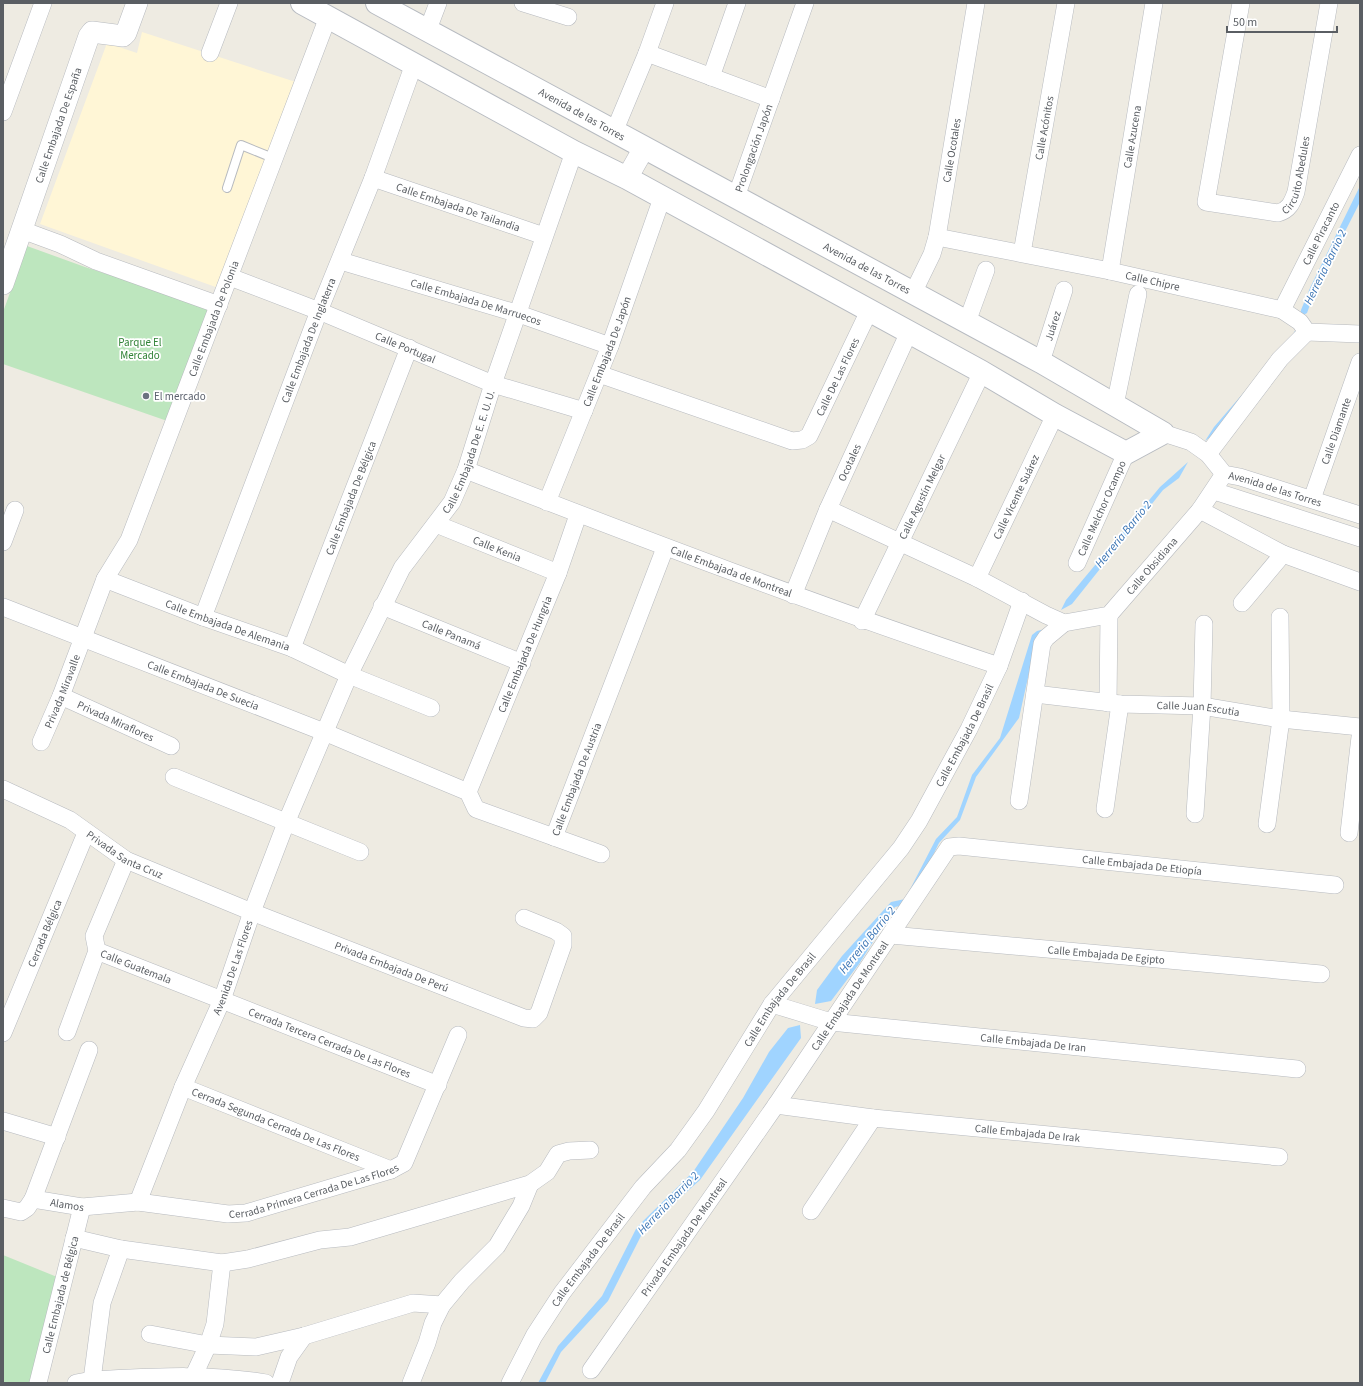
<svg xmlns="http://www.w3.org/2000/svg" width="1363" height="1386" viewBox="0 0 1363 1386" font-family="'Source Sans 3',sans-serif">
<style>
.commercial{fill:#fff6d6}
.green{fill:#bde6be}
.water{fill:#a0d4ff}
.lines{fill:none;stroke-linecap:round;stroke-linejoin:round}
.service-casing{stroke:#b7babf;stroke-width:10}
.minor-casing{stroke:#b7babf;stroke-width:18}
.tertiary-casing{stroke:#b7babf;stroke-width:22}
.secondary-casing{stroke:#b7bbc1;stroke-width:24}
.service{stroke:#fff;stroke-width:8}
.minor{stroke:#fff;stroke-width:17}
.tertiary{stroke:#fff;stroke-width:21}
.secondary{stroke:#fff;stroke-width:22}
.worship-dot{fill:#6b7280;stroke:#fff;stroke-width:1.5}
.labels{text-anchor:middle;stroke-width:3.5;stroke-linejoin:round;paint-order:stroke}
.street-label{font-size:11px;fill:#5a5e63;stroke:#fff}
.park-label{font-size:11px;fill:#318337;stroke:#fff}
.worship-label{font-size:11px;fill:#5b616d;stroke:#fff;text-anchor:start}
.water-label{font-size:12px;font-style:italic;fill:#3a74b4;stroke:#fff}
</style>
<rect width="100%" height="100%" fill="#eeebe2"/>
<path class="commercial" d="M142,32L302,84L224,290L40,224L107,43L137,53Z"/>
<path class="green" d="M27,246L85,267L221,311L176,424L3,364V312Z
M3,1255L62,1279L37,1383H3Z"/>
<path class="water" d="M1360,186V202L1315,291L1307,313L1300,317L1301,310L1310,288Z
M1298,326V331L1218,431L1205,441L1214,427L1290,339Z
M1188,462L1179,478L1163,490L1072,604L1061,610L1066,600L1160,487Z
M1045,629L1037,637L1019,718L976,777L960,820L939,843L909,904L895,907L859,964L831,1001L815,1004L817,990L842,956L891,902L905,899L936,839L957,817L972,775L1000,738L1032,635L1037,631Z
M800,1025L801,1038L700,1180L644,1230L608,1301L561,1352L545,1383H538L558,1346L602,1296L637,1227L693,1172L743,1098L769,1052L788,1028Z"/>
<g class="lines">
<defs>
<path id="service" d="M227,188L241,145L273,158"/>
<g id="minor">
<path d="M523,3L568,17"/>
<path id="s1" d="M1241,3L1206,202L1278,213C1289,210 1292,203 1296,192L1329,3"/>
<path d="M427,32L438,3"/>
<path d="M210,53L229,3"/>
<path d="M647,53L771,99"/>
<path d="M711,77L737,3"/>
<path d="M3,112L43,3"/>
<path d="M614,132L647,53L665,3"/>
<path id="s2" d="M373,178L544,236"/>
<path id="s3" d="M736,197L805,3"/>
<path d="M22,230L60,244L96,261L219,305"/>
<path id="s4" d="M937,237L1110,271L1282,310L1300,322L1307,332L1360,334"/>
<path id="s5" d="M1022,253L1066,3"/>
<path id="s6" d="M341,261L519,314L610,346"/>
<path id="s7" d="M1110,271L1154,3"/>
<path id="s8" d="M230,277L319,311L493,384L584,411"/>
<path id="s9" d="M913,293L932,254L937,237L976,3"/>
<path id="s10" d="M1282,310L1360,155"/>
<path d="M967,322L986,270"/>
<path id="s11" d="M1041,362L1064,290"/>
<path id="s12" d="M599,374L792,441L802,440L809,436L869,311"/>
<path d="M1115,405L1138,294"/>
<path id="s13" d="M1163,433L1191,442L1208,454L1224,474L1240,477L1360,515"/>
<path d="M1208,454L1280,359L1307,332"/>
<path id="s14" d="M466,470C643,539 819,606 999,666"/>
<path d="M1214,491L1360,538"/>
<path id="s15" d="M1312,499L1360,362"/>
<path id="s16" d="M547,502L610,346L662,198"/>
<path id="s17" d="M828,509L977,578L1046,615L1064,623L1109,615L1200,510L1224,474"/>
<path d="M1200,510L1283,554L1360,582"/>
<path id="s18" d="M436,524L558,573"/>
<path d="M3,542L15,510"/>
<path id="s19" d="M1077,563L1126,453"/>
<path id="s20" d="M977,578L1055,415"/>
<path id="s21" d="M105,579L203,617L292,648L349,675L431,708"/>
<path id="s22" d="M793,595L828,509L909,332"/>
<path d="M1242,603L1283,554"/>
<path id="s23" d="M382,606L522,663"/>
<path id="s24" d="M3,607L324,732L468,792L476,809L601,854"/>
<path id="s25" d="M203,617L319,311L373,178L414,64"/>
<path id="s26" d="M862,621L982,372"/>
<path id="s27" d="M292,648L409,348"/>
<path id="s28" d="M1035,694L1120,704L1202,706L1281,719L1360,727"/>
<path id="s29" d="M61,696L171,746"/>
<path d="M1108,703L1109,615"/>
<path id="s30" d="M41,742L61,696L105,579L129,540L328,17"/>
<path d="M174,777L360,852"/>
<path id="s31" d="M3,789L70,820L126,860L252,912L524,1018L533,1019L539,1013L563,945V936L556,931L524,918"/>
<path id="s32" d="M468,792L558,573L578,515"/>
<path d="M1019,801L1042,644L1046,638L1064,623"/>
<path d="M1105,809L1120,704"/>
<path d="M1195,814L1202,706L1204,624"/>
<path d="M1267,824L1281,719L1280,617"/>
<path d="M1349,833L1360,737"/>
<path id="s33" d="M554,837L665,548"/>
<path id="s34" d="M891,935L1321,974"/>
<path id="s35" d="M97,951L438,1085"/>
<path id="s36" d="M772,1004L831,1022L1297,1069"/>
<path d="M67,1032L97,951L94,936L126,860"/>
<path id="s37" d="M3,1033L86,833"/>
<path id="s38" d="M183,1087L391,1170"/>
<path id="s39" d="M776,1105L873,1118L1279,1157"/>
<path d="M3,1121L57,1137"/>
<path d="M33,1199L89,1050"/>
<path id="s40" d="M138,1202L183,1087L222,1000L252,912L286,823L349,675L402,568L452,502L466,470L493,384L574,152"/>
<path id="s41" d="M3,1208L21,1212L27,1208L33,1199L82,1207L138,1202L228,1214L246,1213L391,1170L404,1163L458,1035"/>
<path d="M811,1211L873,1118"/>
<path d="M74,1238L121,1249L222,1263L248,1259L320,1240L350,1237L530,1184L547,1172L558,1154L569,1151L590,1150"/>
<path d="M150,1334L208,1345L256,1347L304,1336L413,1303L442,1305"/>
<path id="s42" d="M591,1370L776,1105L949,847L959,846L1335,885"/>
<path d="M194,1375L208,1345L215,1324L222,1263"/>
<path d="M92,1380L102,1303L121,1249"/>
<path id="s43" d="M38,1383L82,1207"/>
<path d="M76,1383L92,1380C152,1377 207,1373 266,1383"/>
<path d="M280,1383L289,1357L304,1336"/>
<path d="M411,1383L427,1343L433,1323L442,1305L462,1281L497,1246L521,1206L530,1184"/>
<path id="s44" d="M510,1383L534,1336L562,1293L643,1187L678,1150L706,1111L772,1004L901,848L919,821L969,729L999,666L1022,601"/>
</g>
<g id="tertiary">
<path d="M627,178L644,148"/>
<path id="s45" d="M3,284L89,36L92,32L123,36L126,33L137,3"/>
</g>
<path id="secondary" d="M302,3L574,152L627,178L982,372L1055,415L1126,453L1163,433L1041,362L377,3"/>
</defs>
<use href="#service" class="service-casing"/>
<use href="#minor" class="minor-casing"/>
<use href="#tertiary" class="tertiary-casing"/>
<use href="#secondary" class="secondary-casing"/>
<use href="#service" class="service"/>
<use href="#minor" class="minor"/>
<use href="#tertiary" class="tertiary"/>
<use href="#secondary" class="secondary"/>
</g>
<circle class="worship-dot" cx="146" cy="396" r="4"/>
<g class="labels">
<g class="street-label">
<text transform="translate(582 114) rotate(29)" y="4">Avenida de las Torres</text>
<text dy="4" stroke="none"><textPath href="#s45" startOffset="168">Calle Embajada De España</textPath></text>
<text dy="4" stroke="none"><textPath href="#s5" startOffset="127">Calle Acónitos</textPath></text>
<text dy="4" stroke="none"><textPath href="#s7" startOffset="136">Calle Azucena</textPath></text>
<text dy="4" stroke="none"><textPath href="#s3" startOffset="52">Prolongación Japón</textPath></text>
<text dy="4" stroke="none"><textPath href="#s9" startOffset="149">Calle Ocotales</textPath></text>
<text dy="4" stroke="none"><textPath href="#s1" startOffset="320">Circuito Abedules</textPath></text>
<text dy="4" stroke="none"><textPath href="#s2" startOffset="90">Calle Embajada De Tailandia</textPath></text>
<text dy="4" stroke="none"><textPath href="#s10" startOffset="86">Calle Piracanto</textPath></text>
<text transform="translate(867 268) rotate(28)" y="4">Avenida de las Torres</text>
<text dy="4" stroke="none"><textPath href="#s4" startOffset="220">Calle Chipre</textPath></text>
<text dy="4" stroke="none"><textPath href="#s6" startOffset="141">Calle Embajada De Marruecos</textPath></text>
<text dy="4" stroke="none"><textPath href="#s30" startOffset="458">Calle Embajada De Polonia</textPath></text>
<text dy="4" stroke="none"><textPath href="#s11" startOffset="38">Juárez</textPath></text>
<text dy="4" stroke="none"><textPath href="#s25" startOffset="296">Calle Embajada De Inglaterra</textPath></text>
<text dy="4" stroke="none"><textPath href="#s8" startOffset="189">Calle Portugal</textPath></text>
<text dy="4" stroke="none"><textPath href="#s16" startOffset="162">Calle Embajada De Japón</textPath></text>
<text dy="4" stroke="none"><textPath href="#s12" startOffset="288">Calle De Las Flores</textPath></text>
<text dy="4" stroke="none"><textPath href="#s15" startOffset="72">Calle Diamante</textPath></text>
<text dy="4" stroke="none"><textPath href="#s40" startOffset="823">Calle Embajada De E. E. U. U.</textPath></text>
<text dy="4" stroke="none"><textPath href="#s22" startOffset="144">Ocotales</textPath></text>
<text dy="4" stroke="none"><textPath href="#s13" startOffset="129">Avenida de las Torres</textPath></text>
<text dy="4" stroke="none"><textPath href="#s26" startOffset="138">Calle Agustín Melgar</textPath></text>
<text dy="4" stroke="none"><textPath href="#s20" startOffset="90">Calle Vicente Suárez</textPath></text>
<text dy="4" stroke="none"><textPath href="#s27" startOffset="161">Calle Embajada De Bélgica</textPath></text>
<text dy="4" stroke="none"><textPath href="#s19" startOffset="60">Calle Melchor Ocampo</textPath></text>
<text dy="4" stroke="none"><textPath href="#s18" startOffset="66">Calle Kenia</textPath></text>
<text dy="4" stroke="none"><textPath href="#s17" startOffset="373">Calle Obsidiana</textPath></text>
<text dy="4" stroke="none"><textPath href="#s14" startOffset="284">Calle Embajada de Montreal</textPath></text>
<text dy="4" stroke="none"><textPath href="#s21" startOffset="131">Calle Embajada De Alemania</textPath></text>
<text dy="4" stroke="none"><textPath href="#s23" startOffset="75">Calle Panamá</textPath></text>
<text dy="4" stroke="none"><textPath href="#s32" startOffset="149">Calle Embajada De Hungria</textPath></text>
<text dy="4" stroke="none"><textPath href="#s24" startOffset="215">Calle Embajada De Suecia</textPath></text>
<text dy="4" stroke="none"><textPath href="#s30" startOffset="55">Privada Miravalle</textPath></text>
<text dy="4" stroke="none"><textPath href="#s28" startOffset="164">Calle Juan Escutia</textPath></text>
<text dy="4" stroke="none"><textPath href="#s29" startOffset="60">Privada Miraflores</textPath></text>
<text dy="4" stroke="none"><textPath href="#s44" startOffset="794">Calle Embajada De Brasil</textPath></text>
<text dy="4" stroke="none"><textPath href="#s33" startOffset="62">Calle Embajada De Austria</textPath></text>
<text dy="4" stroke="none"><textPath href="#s31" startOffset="139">Privada Santa Cruz</textPath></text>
<text dy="4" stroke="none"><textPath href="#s42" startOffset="828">Calle Embajada De Etiopía</textPath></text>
<text dy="4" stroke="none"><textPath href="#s37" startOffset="108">Cerrada Bélgica</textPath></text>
<text dy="4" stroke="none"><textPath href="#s34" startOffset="216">Calle Embajada De Egipto</textPath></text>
<text dy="4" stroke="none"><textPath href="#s35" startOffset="42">Calle Guatemala</textPath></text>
<text dy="4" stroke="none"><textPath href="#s31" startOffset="429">Privada Embajada De Perú</textPath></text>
<text dy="4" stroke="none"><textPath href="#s40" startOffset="253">Avenida De Las Flores</textPath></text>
<text dy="4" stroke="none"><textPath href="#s42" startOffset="455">Calle Embajada De Montreal</textPath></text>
<text dy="4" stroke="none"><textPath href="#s44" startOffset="470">Calle Embajada De Brasil</textPath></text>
<text dy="4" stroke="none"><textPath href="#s35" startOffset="250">Cerrada Tercera Cerrada De Las Flores</textPath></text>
<text dy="4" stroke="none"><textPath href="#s36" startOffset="265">Calle Embajada De Iran</textPath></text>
<text dy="4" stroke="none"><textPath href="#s38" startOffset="100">Cerrada Segunda Cerrada De Las Flores</textPath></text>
<text dy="4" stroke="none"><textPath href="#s39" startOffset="253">Calle Embajada De Irak</textPath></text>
<text dy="4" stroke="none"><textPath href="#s41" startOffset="322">Cerrada Primera Cerrada De Las Flores</textPath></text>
<text dy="4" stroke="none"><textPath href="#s41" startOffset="71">Alamos</textPath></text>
<text dy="4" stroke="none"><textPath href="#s42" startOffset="162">Privada Embajada De Montreal</textPath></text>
<text dy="4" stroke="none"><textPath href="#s44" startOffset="146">Calle Embajada De Brasil</textPath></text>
<text dy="4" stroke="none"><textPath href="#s43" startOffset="91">Calle Embajada de Bélgica</textPath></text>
</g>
<g class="park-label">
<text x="140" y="346">Parque El<tspan x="140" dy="13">Mercado</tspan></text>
</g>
<g class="worship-label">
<text x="154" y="400">El mercado</text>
</g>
<g class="water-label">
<text transform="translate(1325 267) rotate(-64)" y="4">Herreria Barrio 2</text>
<text transform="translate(1123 534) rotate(-51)" y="4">Herreria Barrio 2</text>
<text transform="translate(867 940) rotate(-51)" y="4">Herreria Barrio 2</text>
<text transform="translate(668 1203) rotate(-46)" y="4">Herreria Barrio 2</text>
</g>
</g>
<rect width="1363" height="1386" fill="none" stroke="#5a5e63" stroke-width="8"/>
<path d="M1227 26v6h110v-6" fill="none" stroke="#5a5e63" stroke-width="2"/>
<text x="1233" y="26" font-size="12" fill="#5a5e63" stroke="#ffffff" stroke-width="3" paint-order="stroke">50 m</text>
</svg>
